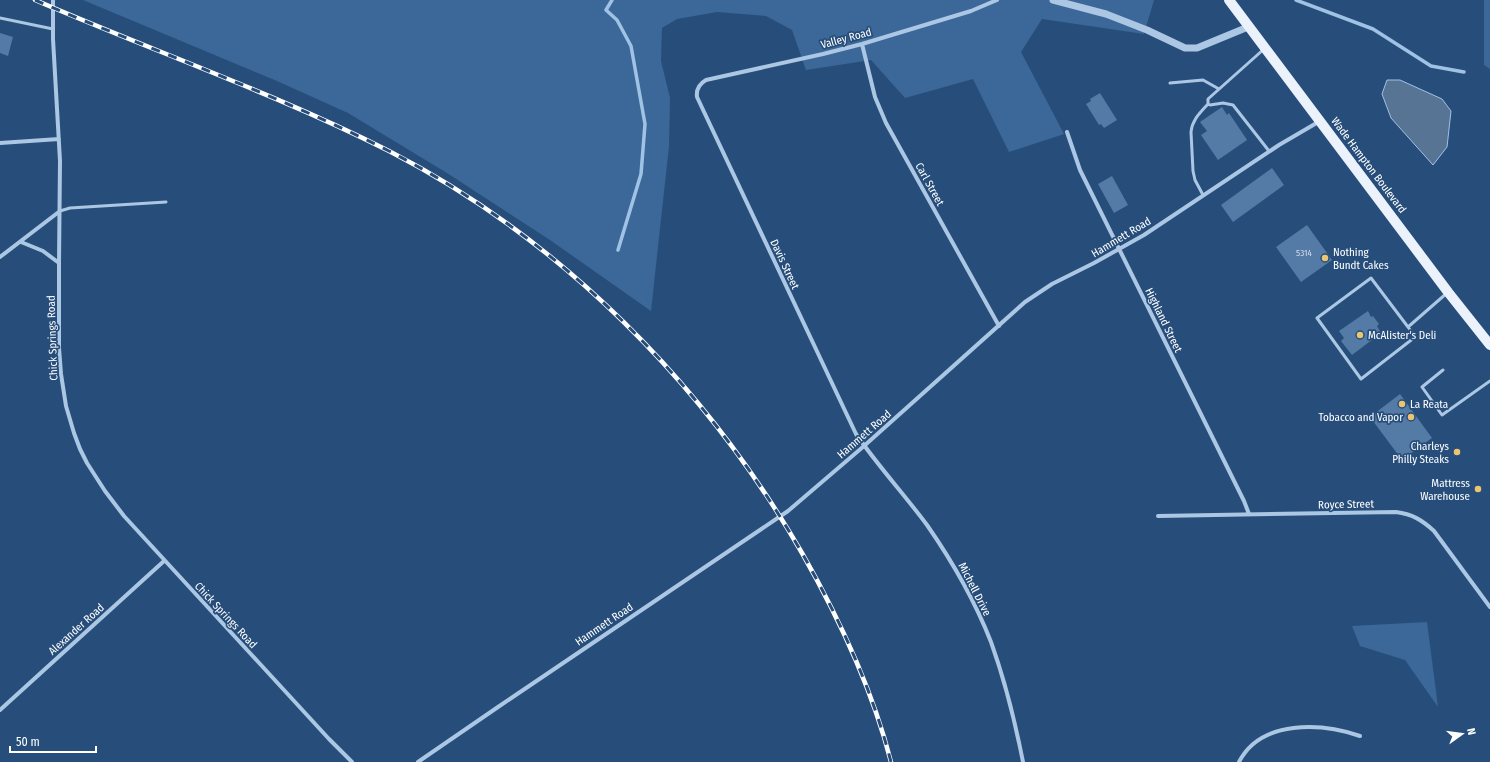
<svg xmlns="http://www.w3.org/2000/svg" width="1490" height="762" viewBox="0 0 1490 762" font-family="'Fira Sans Condensed',sans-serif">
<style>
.green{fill:#3b6898}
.water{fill:#587494;stroke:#a0c2e4}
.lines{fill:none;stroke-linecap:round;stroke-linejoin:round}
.stream{stroke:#a0c2e4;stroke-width:3.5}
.building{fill:#547ba6}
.service{stroke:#abc7e4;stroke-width:3}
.minor{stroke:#abc7e4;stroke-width:4}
.tertiary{stroke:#abc7e4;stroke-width:7}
.primary{stroke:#ebf2fc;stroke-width:10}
.rail-casing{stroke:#fff;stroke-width:4.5}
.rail{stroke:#274e7b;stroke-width:3;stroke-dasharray:9;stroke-linecap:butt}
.poi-dot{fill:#ecc572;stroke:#274e7b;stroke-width:1.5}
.labels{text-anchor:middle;stroke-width:3.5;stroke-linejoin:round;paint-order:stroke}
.number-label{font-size:9px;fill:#d4dee9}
.street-label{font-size:11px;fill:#fff;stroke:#274e7b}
.poi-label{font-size:11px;fill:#fff;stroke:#274e7b;text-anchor:start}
</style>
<rect width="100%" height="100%" fill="#274e7b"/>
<path class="green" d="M83,0H1154L1144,34L1042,19L1021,52L1064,134L1009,152L973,79L905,98L871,60L806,70L792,30L766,16L717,12L677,19L662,28L661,61L670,98L669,146L651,311L550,240L447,173L348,113L277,81Z
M1484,0H1490V69L1484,65Z
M1427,622L1438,707L1405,660L1360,646L1352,626Z"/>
<path class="water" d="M1387,80H1400L1442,99L1451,111L1447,147L1433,165L1391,118L1382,94Z"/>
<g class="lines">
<path class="stream" d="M612,0L606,10L617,20L631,46L645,124L641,174L618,250
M1296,0L1373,29L1431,66L1464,72"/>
</g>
<path class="building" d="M0,33L13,37L8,56L0,53Z
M1100,93L1117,120L1104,128L1101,124L1099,125L1086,104L1091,101L1090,99Z
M1222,107L1227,115L1229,113L1247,140L1218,160L1201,135L1207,131L1200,122Z
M1272,168L1284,185L1233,222L1221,205Z
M1112,176L1128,205L1114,213L1098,184Z
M1307,225L1332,260L1301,282L1276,247Z
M1368,311L1371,317L1373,316L1379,324L1377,326L1381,333L1352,355L1341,341L1344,338L1339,331Z
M1400,394L1432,438L1402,460L1370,417Z"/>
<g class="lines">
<path class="service" d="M0,18L53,29
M1264,49L1208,99V104L1210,105L1223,103L1233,105L1269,151
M1170,83L1203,80L1219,89
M1203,195L1195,180L1193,171L1191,132C1192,120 1200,113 1208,104
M60,211L70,208L166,202
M1408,327L1415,337L1361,379L1317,318L1371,278L1408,327L1447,293
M1443,370L1422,387L1442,415L1490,381"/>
<path class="minor" d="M53,0V39L60,161L59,263V348L61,374L66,406L74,433L80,449L87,463L105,491L124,516L329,739L352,762
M997,0L971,11L862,44L823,54L706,80C699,84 696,89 697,97L856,434C878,466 904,494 927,525C952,561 975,601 991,642C1005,681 1015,721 1023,762
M862,44L875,97L886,123L999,326
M1067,132L1080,170L1244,501L1249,514
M0,143L59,139
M21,242L43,251L59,263
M0,257L60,211
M1158,516L1396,512C1412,514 1422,520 1434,531L1490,607
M0,710L164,561
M418,762L498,707L788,511L864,446L1025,302L1052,284L1094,263L1144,235L1279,145L1320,121
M1239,762C1261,719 1322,723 1360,736"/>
<path class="tertiary" d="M1053,0L1106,14L1147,30L1185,48H1197L1248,27"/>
<path class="primary" d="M1229,0L1448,292L1490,345"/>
<defs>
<path id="rail" d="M35,0C153,51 274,93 389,151C562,240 705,385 802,553C839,618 872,688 891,762"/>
</defs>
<use href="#rail" class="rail-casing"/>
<use href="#rail" class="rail"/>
</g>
<g class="poi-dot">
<circle cx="1325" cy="258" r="4"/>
<circle cx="1360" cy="335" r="4"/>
<circle cx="1402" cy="404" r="4"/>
<circle cx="1411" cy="417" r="4"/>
<circle cx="1457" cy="452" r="4"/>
<circle cx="1478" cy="489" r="4"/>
</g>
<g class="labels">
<g class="number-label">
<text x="1304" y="256">5314</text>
</g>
<g class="street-label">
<text transform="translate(846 38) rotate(-15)" y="4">Valley Road</text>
<text transform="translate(1369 165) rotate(53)" y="4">Wade Hampton Boulevard</text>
<text transform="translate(930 184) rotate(61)" y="4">Carl Street</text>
<text transform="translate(1121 237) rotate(-31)" y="4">Hammett Road</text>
<text transform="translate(785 264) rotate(65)" y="4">Davis Street</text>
<text transform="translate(1164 320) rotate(64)" y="4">Highland Street</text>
<text transform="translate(52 338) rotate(-92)" y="4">Chick Springs Road</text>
<text transform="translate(864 434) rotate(-41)" y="4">Hammett Road</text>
<text transform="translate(1346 504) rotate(-1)" y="4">Royce Street</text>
<text transform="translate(975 589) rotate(63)" y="4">Michell Drive</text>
<text transform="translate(226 615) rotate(47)" y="4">Chick Springs Road</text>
<text transform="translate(604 624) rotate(-34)" y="4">Hammett Road</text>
<text transform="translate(76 629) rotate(-42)" y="4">Alexander Road</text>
</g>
<g class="poi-label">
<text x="1333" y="256">Nothing<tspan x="1333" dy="13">Bundt Cakes</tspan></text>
<text x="1368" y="339">McAlister's Deli</text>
<text x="1410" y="408">La Reata</text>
<text x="1403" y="421" text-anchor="end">Tobacco and Vapor</text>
<text x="1449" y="450" text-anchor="end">Charleys<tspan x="1449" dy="13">Philly Steaks</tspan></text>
<text x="1470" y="487" text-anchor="end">Mattress<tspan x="1470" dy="13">Warehouse</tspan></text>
</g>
</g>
<g transform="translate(1462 734) rotate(76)" stroke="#274e7b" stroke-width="3" paint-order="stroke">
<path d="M0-3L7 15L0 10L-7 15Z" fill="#ffffff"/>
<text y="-6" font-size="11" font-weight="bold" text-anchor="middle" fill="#ffffff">N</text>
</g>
<path d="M10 746v6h86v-6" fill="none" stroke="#ffffff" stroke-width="2"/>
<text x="16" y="746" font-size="12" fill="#ffffff" stroke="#274e7b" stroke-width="3" paint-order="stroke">50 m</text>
</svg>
